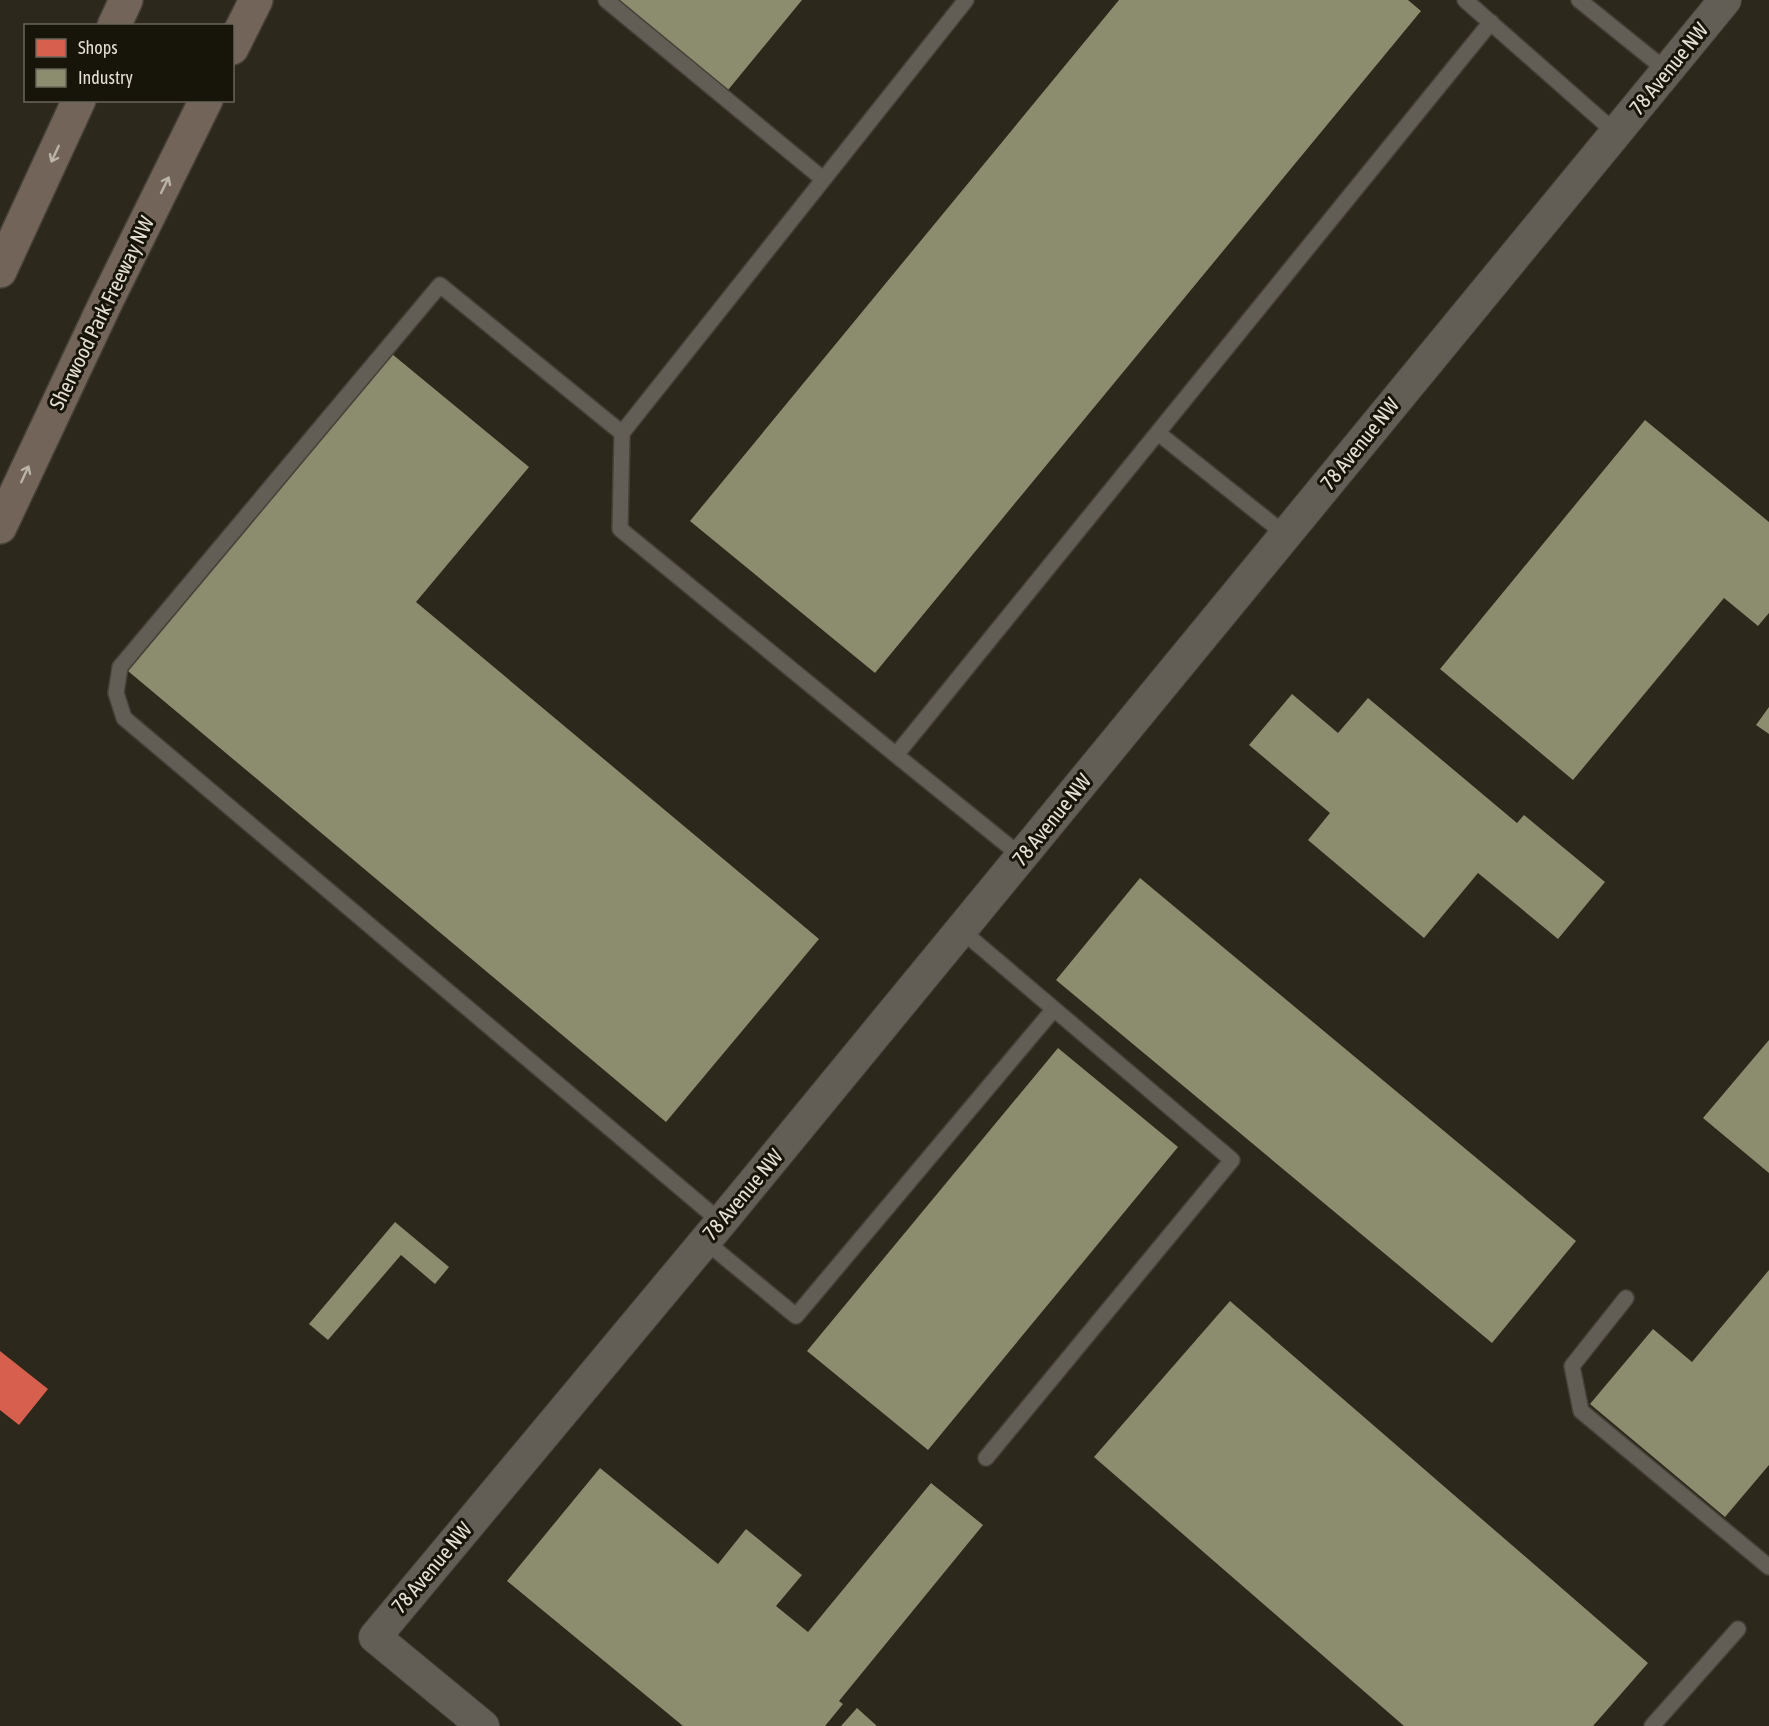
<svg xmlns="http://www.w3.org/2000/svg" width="1769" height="1726" viewBox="0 0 1769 1726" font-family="'Asap Condensed',sans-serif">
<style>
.shops{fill:#d6604d}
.industry{fill:#8c8c6e}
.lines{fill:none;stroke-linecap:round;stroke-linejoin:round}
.service-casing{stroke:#464138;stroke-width:18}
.minor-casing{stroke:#464138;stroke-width:34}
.motorway-casing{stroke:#464138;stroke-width:36}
.service{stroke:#625e56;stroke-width:15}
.minor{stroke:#625e56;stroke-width:32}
.motorway{stroke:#726459;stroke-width:33}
.oneway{stroke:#bcb4a8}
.labels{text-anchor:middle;stroke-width:6;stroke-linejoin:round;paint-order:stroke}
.street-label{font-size:21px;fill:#e4dfd2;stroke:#17140a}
</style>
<rect width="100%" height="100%" fill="#2c281b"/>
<path class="shops" d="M0,1351L48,1389L19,1425L0,1410Z"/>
<path class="industry" d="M619,0H802L728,90Z
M1119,0H1408L1421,11L875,673L690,521Z
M392,354L529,467L416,602L819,939L666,1122L128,671Z
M1645,420L1769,522V613L1758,626L1724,598L1573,780L1440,669Z
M1292,694L1338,733L1368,698L1517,823L1524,815L1605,882L1558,939L1478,873L1424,938L1308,840L1330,813L1249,745Z
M1769,707V734L1756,725Z
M1140,878L1576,1241L1492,1343L1056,980Z
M1769,1040V1173L1703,1118Z
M1058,1048L1178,1147L928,1450L807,1351Z
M395,1222L449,1267L435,1284L401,1255L328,1340L309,1324Z
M1769,1270V1465L1725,1517L1590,1404L1653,1329L1692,1362Z
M1230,1301L1648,1663L1593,1726H1404L1094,1457Z
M600,1468L718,1564L746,1529L802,1575L776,1606L808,1632L931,1483L983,1525L839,1701L843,1704L825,1726H683L507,1581Z
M857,1708L877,1726H841Z"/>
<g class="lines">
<defs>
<path id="service" d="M606,0L823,179
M1465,0L1616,133
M1579,0L1667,71
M622,433L620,529L896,755L1491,22
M1158,433L1286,535
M896,755L1021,856
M721,1222L124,718L116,693L120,667L440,285L622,433L966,0
M705,1241L796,1316L1054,1009L961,930
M1626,1298L1572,1366L1581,1411L1769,1567
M986,1458L1232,1160L1054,1009
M1652,1726L1738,1629"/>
<path id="minor" d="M483,1726L375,1637L721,1222L1725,0"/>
<path id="motorway" d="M114,26L126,0
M232,48L256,0
M0,271L79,100
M0,527L107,300L206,100"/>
</defs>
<use href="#service" class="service-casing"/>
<use href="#minor" class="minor-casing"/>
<use href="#motorway" class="motorway-casing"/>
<use href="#service" class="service"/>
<use href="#minor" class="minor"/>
<use href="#motorway" class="motorway"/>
</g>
<defs><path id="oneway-shaft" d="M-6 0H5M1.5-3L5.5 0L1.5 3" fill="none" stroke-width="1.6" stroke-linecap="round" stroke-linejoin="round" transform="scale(1.5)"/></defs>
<g class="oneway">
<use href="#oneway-shaft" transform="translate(55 154) rotate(115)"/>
<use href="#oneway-shaft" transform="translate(165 185) rotate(-64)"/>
<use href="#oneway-shaft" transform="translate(25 474) rotate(-65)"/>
</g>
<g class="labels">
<g class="street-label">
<text transform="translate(1669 69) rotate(-51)" y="7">78 Avenue NW</text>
<text transform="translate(102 313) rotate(-64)" y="7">Sherwood Park Freeway NW</text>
<text transform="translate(1360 444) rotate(-51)" y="7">78 Avenue NW</text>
<text transform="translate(1052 820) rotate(-51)" y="7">78 Avenue NW</text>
<text transform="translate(743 1195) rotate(-50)" y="7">78 Avenue NW</text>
<text transform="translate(432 1568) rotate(-50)" y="7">78 Avenue NW</text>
</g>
</g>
<rect x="24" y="24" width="210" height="78" fill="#17140a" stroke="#69655a" stroke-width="1.5"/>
<rect x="36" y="39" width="30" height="18" fill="#d6604d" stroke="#69655a" stroke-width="1.5"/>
<text x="78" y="54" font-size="18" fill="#e4dfd2">Shops</text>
<rect x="36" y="69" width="30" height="18" fill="#8c8c6e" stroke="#69655a" stroke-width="1.5"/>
<text x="78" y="84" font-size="18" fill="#e4dfd2">Industry</text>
</svg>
